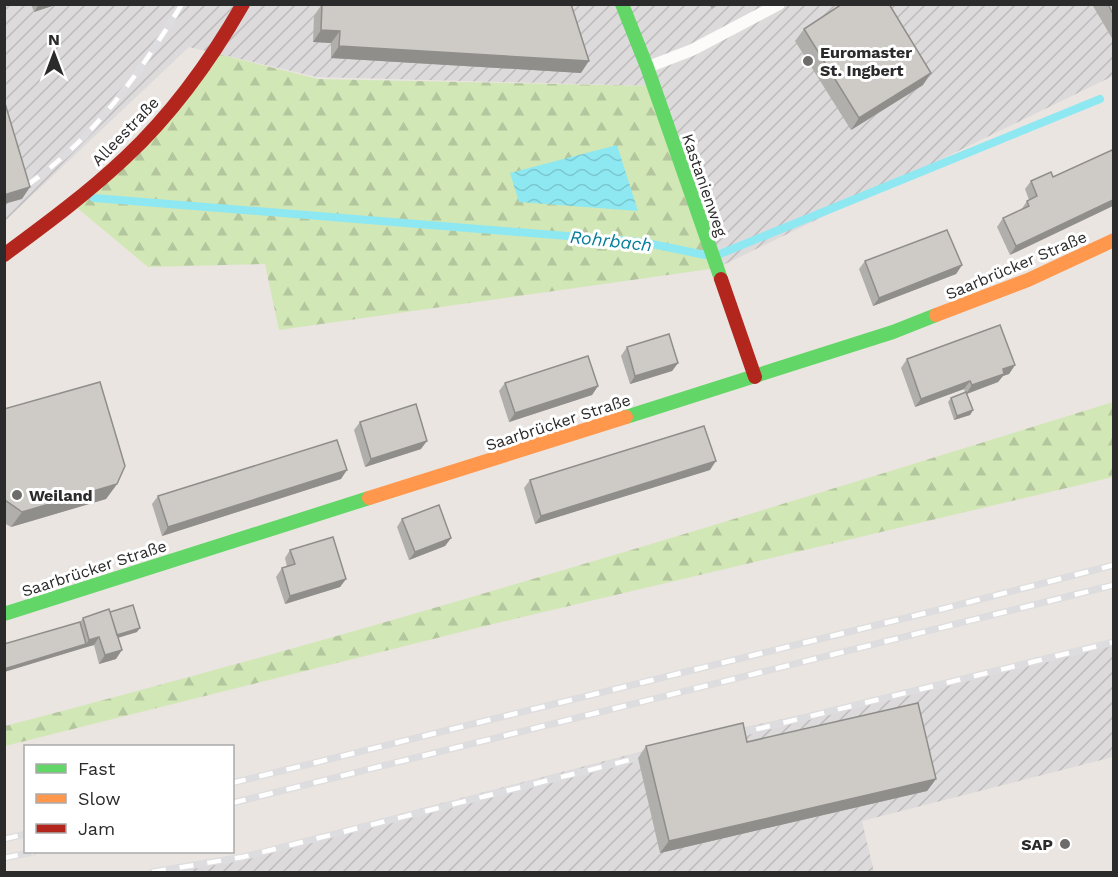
<svg xmlns="http://www.w3.org/2000/svg" width="1118" height="877" viewBox="0 0 1118 877" font-family="'Work Sans',sans-serif">
<style>
.industrial{fill:url(#industrial-furrows)}
.forest{fill:url(#forest-firs)}
.water{fill:url(#water-waves)}
.lines{fill:none;stroke-linecap:round;stroke-linejoin:round}
.stream{stroke:#8ee8f2;stroke-width:8}
.lane{stroke:#fcfbfa;stroke-width:12}
.fast{stroke:#63d668;stroke-width:14}
.slow{stroke:#ff974d;stroke-width:14}
.jam{stroke:#b3261e;stroke-width:14}
.rail-casing{stroke:#dddddf;stroke-width:7}
.rail{stroke:#fff;stroke-width:4.5;stroke-dasharray:14;stroke-linecap:butt}
.wall{fill:#b1afab}
.shaded-wall{fill:#908e8b}
.building{fill:#cecbc7;stroke:#908e8b;stroke-width:1.5}
.poi-dot{fill:#6e6c6a;stroke:#fff;stroke-width:2}
.labels{text-anchor:middle;stroke-width:6;stroke-linejoin:round;paint-order:stroke}
.poi-label{font-size:16px;font-weight:bold;fill:#2b2b2b;stroke:#fff;text-anchor:start}
.street-label{font-size:16px;fill:#2b2b2b;stroke:#fff}
.water-label{font-size:18px;font-style:italic;fill:#047e9a;stroke:#fff}
</style>
<defs>
<pattern id="industrial-furrows" width="10" height="10" patternUnits="userSpaceOnUse" patternTransform="scale(1.5)"><rect width="10" height="10" fill="#dddadc"/><path d="M-1 1l2-2M0 10L10 0M9 11l2-2" fill="none" stroke="#bebbbd"/></pattern>
<pattern id="forest-firs" width="22" height="20" patternUnits="userSpaceOnUse" patternTransform="scale(1.5)"><rect width="22" height="20" fill="#d2e7b6"/><path d="M5 1l3.5 6h-7zM16 11l3.5 6h-7z" fill="#b4c69d"/></pattern>
<pattern id="water-waves" width="16" height="10" patternUnits="userSpaceOnUse" patternTransform="scale(1.5)"><rect width="16" height="10" fill="#8ee8f2"/><path d="M0 5q4-4 8 0t8 0" fill="none" stroke="#7bc7d0"/></pattern>
</defs>
<rect width="100%" height="100%" fill="#eae5e0"/>
<path class="industrial" d="M5,5H1113V76L717,268L653,86L317,77L189,47L5,221Z
M1113,645V757L862,821L874,872H175L690,739L1051,661Z"/>
<path class="forest" d="M214,53L318,79L653,86L717,268L279,330L265,264L148,267L76,207Z
M1113,402V477L493,624L5,746V726C377,630 746,516 1113,402Z"/>
<path class="water" d="M617,145L638,211L519,202L510,173Z"/>
<g class="lines">
<path class="stream" d="M94,198L642,242L705,255
M720,254L1100,99"/>
<path class="lane" d="M648,67L692,50L779,4"/>
<path class="fast" d="M622,4L647,67L721,279
M626,417L893,332L936,315
M4,614L369,498"/>
<path class="slow" d="M936,315L1028,280L1114,240
M369,498L626,417"/>
<path class="jam" d="M4,255C46,224 88,193 126,157C173,113 211,60 243,4
M721,279L755,377"/>
<defs>
<path id="rail" d="M4,200C18,191 33,182 46,171C103,126 144,66 182,4
M729,736L1114,642
M232,783L942,609L1114,565
M232,803L1114,585
M4,839L26,834
M4,858L33,852
M152,872L243,857L653,754"/>
</defs>
<use href="#rail" class="rail-casing"/>
<use href="#rail" class="rail"/>
</g>
<path class="wall" d="M31,4H58L34,12Z
M322,4H571L581,73L331,58V43L313,42L314,16Z
M709,4H719L712,9Z
M1094,4H1113V40L1093,6Z
M804,29L923,85L851,130L795,41Z
M1112,150L1010,255L997,227L1003,218L1021,210L1027,201L1029,200L1025,189L1031,181L1053,177Z
M865,261L962,265L956,274L873,306L859,269Z
M627,347L678,363L672,371L630,384L621,356Z
M907,359L1015,365L1009,374L1003,376L998,382L967,394L973,410L970,415L954,420L948,402L951,398L965,393L964,389L915,407L901,368Z
M505,383L598,386L592,395L509,422L499,391Z
M4,409L117,484L106,499L11,527L4,523Z
M360,422L421,449L365,467L354,430Z
M710,470L535,524L524,488L530,480Z
M341,479L162,536L152,504L158,496Z
M402,519L451,538L445,546L409,560L397,527Z
M290,550L346,579L340,587L285,604L276,577L282,568L287,567L285,558Z
M110,612L137,632L118,638L116,659L99,664L94,645L4,672V644L80,622L83,618Z
M646,746L936,779L927,791L660,853L638,758Z"/>
<path class="shaded-wall" d="M39,4H58L34,12Z
M321,30L340,31L331,43L313,42Z
M339,46L589,61L581,73L331,58Z
M931,73L923,85L851,130L859,118Z
M30,187L22,199L4,204V195Z
M1113,200V206L1010,255L1016,246Z
M962,265L956,274L873,306L879,298Z
M678,363L672,371L630,384L635,376Z
M1015,365L1009,374L1003,376L998,382L966,394L972,385L1003,369Z
M970,381L964,389L915,407L921,399Z
M598,386L592,395L509,422L515,413Z
M973,410L970,415L954,420L957,416Z
M427,441L421,449L365,467L371,459Z
M716,461L710,470L535,524L541,516Z
M347,470L341,479L162,536L168,527Z
M117,484L106,499L11,527L22,512Z
M451,538L445,546L409,560L415,552Z
M346,579L340,587L285,604L290,596Z
M140,628L137,632L110,640L113,636Z
M99,637L94,645L83,648L89,640Z
M86,644L83,648L4,672V669Z
M122,650L116,659L99,664L105,655Z
M936,779L927,791L660,853L669,841Z"/>
<path class="building" d="M322,4H571L589,61L339,46L340,31L321,30Z
M842,4H889L931,73L859,118L804,29Z
M1108,4H1113V14Z
M4,100L30,187L4,195Z
M1112,150L1113,153V200L1016,246L1003,218L1029,206L1027,201L1037,196L1031,181L1051,172L1053,177Z
M947,230L962,265L879,298L865,261Z
M1000,325L1015,365L1003,369L1004,374L972,385L970,381L921,399L907,359Z
M669,334L678,363L635,376L627,347Z
M588,356L598,386L515,413L505,383Z
M100,382L125,466L117,484L22,512L5,500L4,409Z
M966,392L973,410L957,416L951,398Z
M416,404L427,441L371,459L360,422Z
M704,426L716,461L541,516L530,480Z
M337,440L347,470L168,527L158,496Z
M439,505L451,538L415,552L402,519Z
M333,537L346,579L290,596L282,568L295,564L290,550Z
M133,605L140,628L117,635L110,612Z
M109,609L122,650L105,655L99,637L89,640L83,618Z
M80,622L86,644L4,669V644Z
M918,703L936,779L669,841L646,746L743,723L747,742Z"/>
<g class="poi-dot">
<circle cx="808" cy="61" r="6"/>
<circle cx="17" cy="495" r="6"/>
<circle cx="1065" cy="844" r="6"/>
</g>
<g class="labels">
<g class="poi-label">
<text x="820" y="58">Euromaster<tspan x="820" dy="18">St. Ingbert</tspan></text>
<text x="29" y="501">Weiland</text>
<text x="1053" y="850" text-anchor="end">SAP</text>
</g>
<g class="street-label">
<text transform="translate(125 131) rotate(-46)" y="6">Alleestraße</text>
<text transform="translate(705 185) rotate(71)" y="6">Kastanienweg</text>
<text transform="translate(1016 265) rotate(-23)" y="6">Saarbrücker Straße</text>
<text transform="translate(558 422) rotate(-18)" y="6">Saarbrücker Straße</text>
<text transform="translate(94 568) rotate(-18)" y="6">Saarbrücker Straße</text>
</g>
<g class="water-label">
<text transform="translate(611 241) rotate(6)" y="6">Rohrbach</text>
</g>
</g>
<rect width="1118" height="877" fill="none" stroke="#2b2b2b" stroke-width="12"/>
<rect x="24" y="745" width="210" height="108" fill="#ffffff" stroke="#aaaaaa" stroke-width="1.5"/>
<rect x="36" y="764" width="30" height="9" fill="#63d668" stroke="#aaaaaa" stroke-width="1.5"/>
<text x="78" y="775" font-size="18" fill="#2b2b2b">Fast</text>
<rect x="36" y="794" width="30" height="9" fill="#ff974d" stroke="#aaaaaa" stroke-width="1.5"/>
<text x="78" y="805" font-size="18" fill="#2b2b2b">Slow</text>
<rect x="36" y="824" width="30" height="9" fill="#b3261e" stroke="#aaaaaa" stroke-width="1.5"/>
<text x="78" y="835" font-size="18" fill="#2b2b2b">Jam</text>
<g transform="translate(54 54)" stroke="#ffffff" stroke-width="4.5" paint-order="stroke">
<path d="M0-4.5L10 22L0 15L-10 22Z" fill="#2b2b2b"/>
<text y="-9" font-size="16" font-weight="bold" text-anchor="middle" fill="#2b2b2b">N</text>
</g>
</svg>
